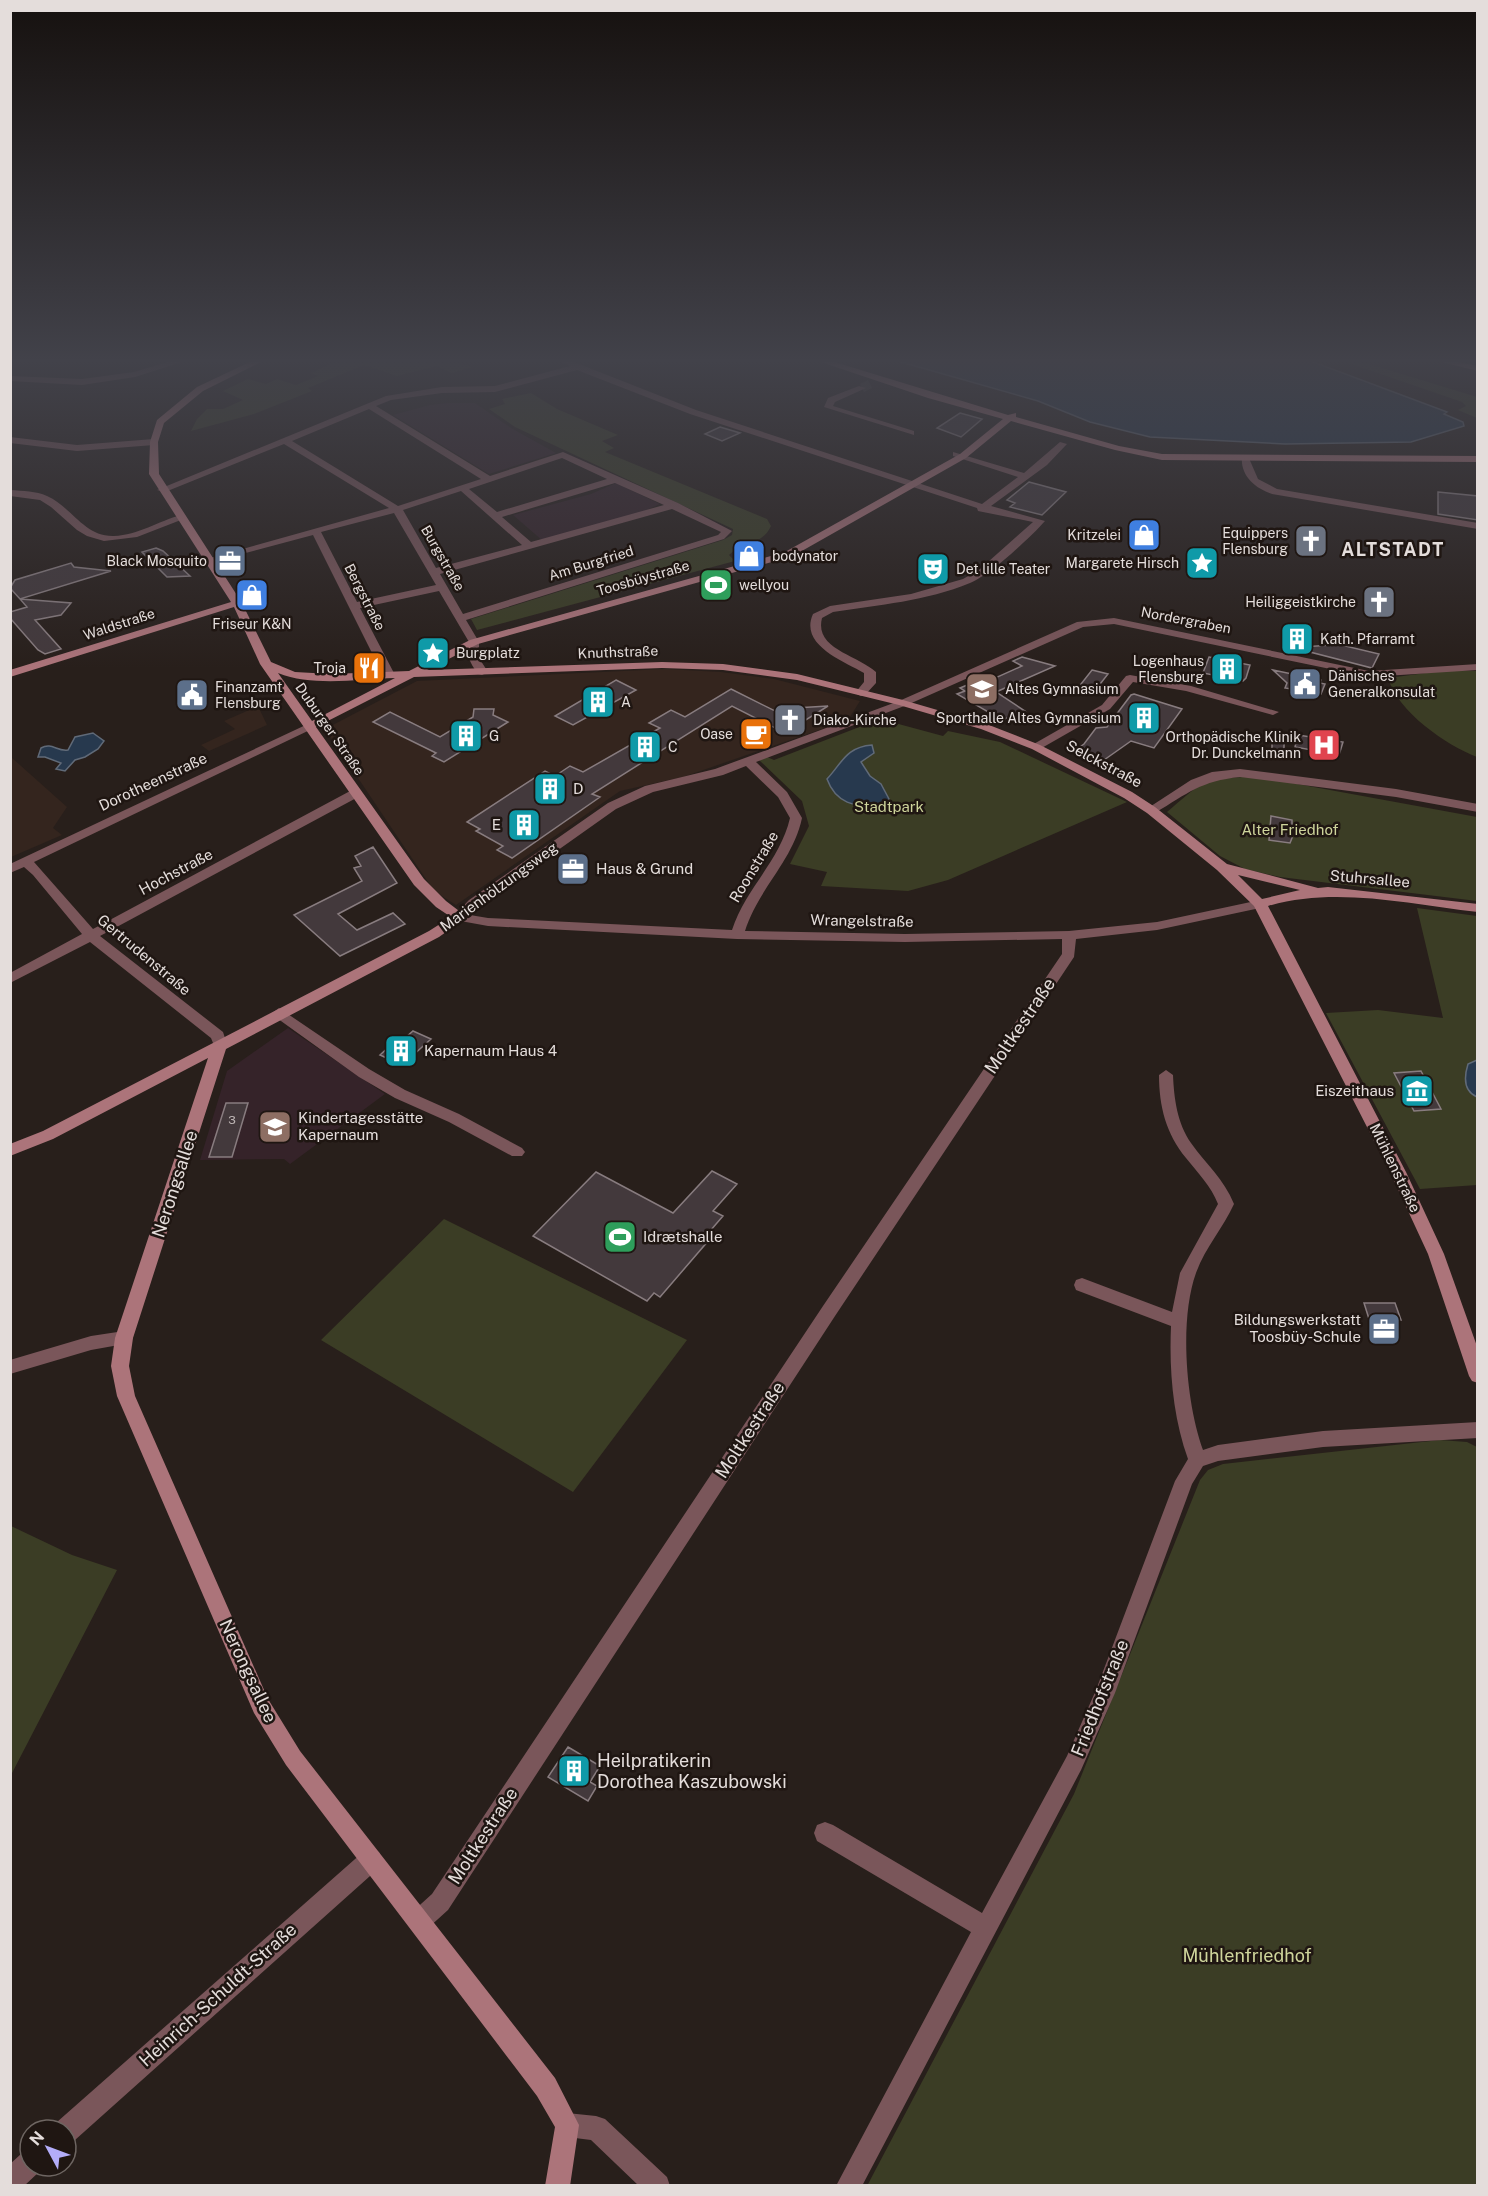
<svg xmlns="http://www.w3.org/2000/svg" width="1488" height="2196" viewBox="0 0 1488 2196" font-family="'Public Sans',sans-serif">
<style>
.built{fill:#34251e}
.education{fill:#352329}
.green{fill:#3b3d25}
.water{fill:#27394e;stroke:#606a78;stroke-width:1.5}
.building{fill:#43393c;stroke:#887c7f;stroke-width:1.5}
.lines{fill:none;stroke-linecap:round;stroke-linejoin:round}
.street-tunnel{stroke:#443c38;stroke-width:9;stroke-dasharray:9 4.5;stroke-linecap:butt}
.street{fill:#7a565a;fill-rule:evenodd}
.secondary{fill:#ac747a;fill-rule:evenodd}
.labels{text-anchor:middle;stroke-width:5;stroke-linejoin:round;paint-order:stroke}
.number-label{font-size:12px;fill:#bcb4b3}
.far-poi-label{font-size:14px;fill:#e4dddb;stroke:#1f1612;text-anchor:start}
.far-street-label{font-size:14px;fill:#e4dddb;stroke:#1f1612}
.street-label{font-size:15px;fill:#e4dddb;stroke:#1f1612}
.poi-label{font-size:15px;fill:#e4dddb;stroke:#1f1612;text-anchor:start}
.park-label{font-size:15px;fill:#ced49b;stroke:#1f1612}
.far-district-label{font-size:18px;font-weight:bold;letter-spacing:1.5px;fill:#e4dddb;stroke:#1f1612}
.near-street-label{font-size:18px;fill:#e4dddb;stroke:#1f1612}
.near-poi-label{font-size:18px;fill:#e4dddb;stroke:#1f1612;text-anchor:start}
.near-park-label{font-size:18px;fill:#ced49b;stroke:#1f1612}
</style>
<rect width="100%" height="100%" fill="#281f1b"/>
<path class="built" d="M665,669L721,672L774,679L860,701L848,720L683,777L620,791L456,905L434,891L325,729L417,681Z
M258,706L267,725L209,751L201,745L235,729L224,721Z
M11,757L67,807L53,828L62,835L11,857Z"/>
<path class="education" d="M449,403H475L511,428L556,453L489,474L393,415L430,405Z
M616,483L660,504L640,513L543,541L513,515L591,494Z
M288,1028L385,1094L290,1164L284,1159L200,1160L227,1071Z"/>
<path class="green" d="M339,360H446L473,367L452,373L436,366L397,376L364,365L308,388L312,391L254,414L191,431L197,419L207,409H223L243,400L223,391L248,379L266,384L277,379L296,385L318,376L311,373Z
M1340,360H1356L1477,397V418L1458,410L1466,406L1462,402Z
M531,393L557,409L618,435L602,441L614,448L605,452L767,519L771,526C762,546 742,541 729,555L735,561L477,630L471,619L723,540L732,535L733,529L515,427L489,409L505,404L502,399Z
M1441,671H1477V757C1446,745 1398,712 1388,678Z
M880,719L943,736L948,731L1000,742L1127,802L948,880L908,891L821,886L827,872L790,864L809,826L802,801L759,760L767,757L774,760Z
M1243,777L1270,779L1477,817V901L1280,877L1245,869L1220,856L1167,812C1199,785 1201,779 1243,777Z
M1417,908L1477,916V1185L1420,1189L1326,1013L1378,1010L1443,1018Z
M444,1219L687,1340L573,1492L321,1340Z
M1440,1440L1467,1442L1477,1447V2185L867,2186L1074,1794L1200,1480L1208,1470L1223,1464Z
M11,1526L72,1555L117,1570L11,1775Z"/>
<path class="water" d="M894,360H1308L1447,412L1444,414L1463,422L1464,426L1411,442L1285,444L1150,437L1090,422L1038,401Z
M93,733L104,741L98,749L85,757L75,760L65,771L56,769L61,763L45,757H38L41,748C52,742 57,752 68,750L75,737Z
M872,745L874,753L861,762L870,776L881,784L889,799L886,809C860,806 837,807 827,779C842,763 846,747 872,745Z
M1477,1060H1478L1477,1097C1463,1091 1464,1077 1468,1064Z"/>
<path class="building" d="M960,413L982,419L961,437L937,428Z
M720,427L740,433L722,441L705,434Z
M1029,482L1066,492L1042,515L1010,507L1015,503L1007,500Z
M1438,492L1478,496V520L1438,514Z
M156,548L163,551L190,576L167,577L142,552Z
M71,563L74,567L111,571L20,599L10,588L15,580Z
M1371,592L1393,596L1387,613L1366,609Z
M20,599L71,603L61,615L35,620L61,649L45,654L38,650L10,618V612L27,607Z
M1290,633L1306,636L1303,647L1331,645L1333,643L1379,654L1372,668L1302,650L1301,653L1285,650Z
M1022,657L1055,666L996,692L1025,711L1002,720L957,694L965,691L960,688L977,681L982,684L1022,666L1013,661Z
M1209,657L1250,665L1246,678L1243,681L1203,673Z
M1092,670L1108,674L1097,688L1081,684Z
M1273,670L1321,680L1320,683L1325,684L1321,694L1285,688L1287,683Z
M616,680L636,690L573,725L555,716Z
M731,689L783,715L795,708L828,706L785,733L732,706L592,794L600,797L512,858L497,850L503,846L476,831L480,829L467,822L545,771L555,776L570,766L583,772L660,728L649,723L671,710L685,717Z
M1134,694L1182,709L1154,748L1131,741L1104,760L1101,759L1095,763L1074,751L1084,744L1096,728L1107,727L1131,695Z
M474,709H494L493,715L508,722L444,762L432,756L436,753L373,722L390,712L440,737L473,717Z
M1298,735L1343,742L1339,755L1295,747Z
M1272,738L1284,740V758L1272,757Z
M1271,816L1292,820V838L1290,843L1269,840Z
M373,847L397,883L338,914L357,930L393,913L405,924L340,956L294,915L362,881L354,868L361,866L355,856Z
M413,1031L431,1039L402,1065L380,1055L391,1045L395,1047Z
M1421,1071L1441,1109L1414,1111L1394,1073Z
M226,1103H248L232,1157H209Z
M712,1171L737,1184L713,1211L723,1216L704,1238L709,1240L660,1297L654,1293L647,1301L533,1236L596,1172L673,1213Z
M1364,1303H1395L1401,1320H1393L1399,1338H1375Z
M568,1747L600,1766L590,1782L597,1786L588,1801L548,1777Z"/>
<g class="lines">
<path class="street-tunnel" d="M862,388L870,384"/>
<path class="street" d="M174,360H188L135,377L82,385L10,381V376L82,379L134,372Z
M558,360H569L696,410L982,504L1018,477L953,456V452L1024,473L1060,442L1067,444L1047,465L991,506L1045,521C1030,538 990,575 970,583C926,601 879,605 833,612L822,618C814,649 858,655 876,672V683L865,695L861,696L855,693L864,682V673C843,661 799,645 813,614L830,606L911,594L963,579L979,570L1033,522L978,511L977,508L690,414L577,370L495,392L442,393L391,400L376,406L490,476L563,452L678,503L732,531L724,539L466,620L479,642V658L488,672L482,675L478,674C471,664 465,655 469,642L439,591L360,608L395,675L389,678L383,675L313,535L208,563L203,560L389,508L284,444L165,492L157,490L386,396L442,387L495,386L570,366ZM369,409L481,479L398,506L292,441ZM562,458L607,479L497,512L469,489ZM615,483L664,505L531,542L502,517ZM461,491L522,545L436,568L403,510ZM672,509L721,532L718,535L463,614L440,574ZM394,513L436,585L357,602L321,532Z
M859,386L866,388L835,402L833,406L914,431V435L824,407L828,398Z
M10,437L77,445L154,439L158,442L154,445L77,451L10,443Z
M1242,456H1248L1258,479L1277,489L1478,523V529L1272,494C1254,488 1240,475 1242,456Z
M10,490C23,491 36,491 47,496C72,507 84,537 114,536C138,535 159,521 181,515L186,518L137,537L104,541L87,536L77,530L51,507L40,500L10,496Z
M1114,618L1369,671L1478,664V670L1369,677L1114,624L1083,627L907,705L756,762L787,792L802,818C793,861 758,889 745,931L905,934L1069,931L1157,922L1260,900L1267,904L1260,908L1157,930L1076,939L1074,957L835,1316L448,1910L427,1929L419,1932L411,1929L408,1921L411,1913L432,1894L823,1306L1062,954V939L905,942L737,939L488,926L455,920L453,917L469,900L608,803L645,786L715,769L899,701L1077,622ZM746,766L778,797L790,818C780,861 745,889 732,930L488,918L470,915L479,906L616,809L653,792L723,775Z
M1130,675L1191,686L1279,712L1273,715L1186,691L1133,682L1110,709L1040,749H1032V745L1102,705L1126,676Z
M310,723L316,726L314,728L34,862L93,929L352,790H360V796L100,936L223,1032L227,1044L225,1048H215L211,1038L90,942L10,983V973L82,934L33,875L24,867L10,873V864Z
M1240,769L1396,789L1478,804V812L1396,797L1240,777C1201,781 1188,793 1155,813L1151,814L1145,810L1191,780L1212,772Z
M279,1008L369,1069L405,1090L459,1114L522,1148L525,1152L522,1156H512L449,1122L395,1098L359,1077L274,1016L272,1013Z
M1166,1070L1173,1075C1174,1098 1177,1123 1191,1143C1206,1164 1224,1179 1234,1204C1223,1228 1205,1248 1196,1273C1179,1320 1186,1403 1203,1450L1218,1445L1323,1431L1478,1422V1438L1323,1447L1218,1461L1203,1466L1192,1484L1115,1693L1081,1770L862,2186H836L971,1932L817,1841L814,1833L817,1825L825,1822L833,1825L982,1913L1067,1756L1096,1690L1175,1481L1188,1459C1173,1417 1169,1371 1171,1326L1076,1290L1074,1285L1076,1280L1082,1278L1172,1312L1180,1273L1218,1204C1211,1186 1198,1173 1186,1158C1166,1134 1159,1106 1159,1075Z
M124,1331L130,1333L133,1338L130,1343L91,1350L10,1374V1360L91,1336Z
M371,1849L379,1852L382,1860L379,1868L75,2140L66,2143V2130H54L57,2122L363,1852Z
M567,2113L596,2116L605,2119L667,2177L670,2186H639L591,2140L567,2137L558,2134L555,2125L558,2116Z
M30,2151V2166H41L39,2172L24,2186H10V2164L21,2154Z"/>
<path class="secondary" d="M254,360H265L203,391L164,423L158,442L159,474L242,603L271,662L295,672L331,674L409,671L470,640L785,552L960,454L1003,419L928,398L815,360H828L1008,415L1016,413V417L1119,446L1162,454L1478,456V462L1162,460L1115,450L1011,421L966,458L793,556L478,644L427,670L662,662L723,664L797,674L903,700L989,725L1040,745L1132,792L1155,807L1227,864L1318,888L1328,887L1478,904V912C1409,904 1335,886 1268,906L1406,1172L1444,1254L1478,1349V1383L1472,1381L1469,1376L1428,1254L1390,1172L1254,906L1217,870L1147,813L1124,798L1032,749L981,729L899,705L797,680L723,670L662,668L414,677L316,727L424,879L446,901L467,917L439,937L226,1049L133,1338L129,1366L135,1396L268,1699L300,1751L555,2078L579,2125L570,2186H545L555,2127L537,2096L286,1765L254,1713L117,1396L111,1366L115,1338L208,1058L53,1139L10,1156V1144L43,1131L429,931L451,917L436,907L414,885L260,664L234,607L10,677V670L231,602L149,474L150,442L157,420L197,387ZM278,673C313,687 358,679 395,678L312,721ZM1238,875L1300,890L1262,899Z
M1433,360H1449L1478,366V371Z"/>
</g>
<linearGradient id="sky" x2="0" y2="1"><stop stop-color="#16110f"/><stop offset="0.54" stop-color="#42424a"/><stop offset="1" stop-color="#42424a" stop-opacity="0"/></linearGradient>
<rect width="1488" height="668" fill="url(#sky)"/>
<defs>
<symbol id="shop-square" viewBox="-11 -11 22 22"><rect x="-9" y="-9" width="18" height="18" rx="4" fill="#3f7fe0" stroke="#1f1612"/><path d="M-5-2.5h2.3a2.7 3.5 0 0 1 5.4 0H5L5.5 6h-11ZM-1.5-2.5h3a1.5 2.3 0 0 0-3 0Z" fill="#fff"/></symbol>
<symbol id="church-square" viewBox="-11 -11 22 22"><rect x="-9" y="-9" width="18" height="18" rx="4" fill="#6b7280" stroke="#1f1612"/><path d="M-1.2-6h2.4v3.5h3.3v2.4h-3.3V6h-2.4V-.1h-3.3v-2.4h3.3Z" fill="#fff"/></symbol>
<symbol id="office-square" viewBox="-11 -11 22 22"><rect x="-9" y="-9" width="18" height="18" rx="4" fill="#5c6f8a" stroke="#1f1612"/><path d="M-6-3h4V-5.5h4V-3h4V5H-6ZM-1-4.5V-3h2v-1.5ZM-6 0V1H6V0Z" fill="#fff"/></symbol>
<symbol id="sight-square" viewBox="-11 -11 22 22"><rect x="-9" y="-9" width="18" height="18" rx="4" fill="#0f9aa8" stroke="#1f1612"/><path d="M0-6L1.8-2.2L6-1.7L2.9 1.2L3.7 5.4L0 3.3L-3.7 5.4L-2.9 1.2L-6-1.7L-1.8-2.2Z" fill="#fff"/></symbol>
<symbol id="theatre-square" viewBox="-11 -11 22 22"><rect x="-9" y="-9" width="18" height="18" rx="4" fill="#0f9aa8" stroke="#1f1612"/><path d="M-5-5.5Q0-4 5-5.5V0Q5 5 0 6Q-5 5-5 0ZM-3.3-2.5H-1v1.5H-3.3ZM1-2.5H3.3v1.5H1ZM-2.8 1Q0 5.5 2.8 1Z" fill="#fff"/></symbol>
<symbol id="stadium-square" viewBox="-11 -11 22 22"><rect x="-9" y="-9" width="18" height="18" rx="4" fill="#2e9e5b" stroke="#1f1612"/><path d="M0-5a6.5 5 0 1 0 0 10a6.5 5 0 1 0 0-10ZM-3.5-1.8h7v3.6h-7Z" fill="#fff"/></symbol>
<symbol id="building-square" viewBox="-11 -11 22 22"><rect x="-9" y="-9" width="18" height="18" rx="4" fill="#0f9aa8" stroke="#1f1612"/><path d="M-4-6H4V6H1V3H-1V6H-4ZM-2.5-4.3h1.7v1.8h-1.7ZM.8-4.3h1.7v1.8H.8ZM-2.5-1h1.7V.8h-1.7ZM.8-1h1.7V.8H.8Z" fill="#fff"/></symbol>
<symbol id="restaurant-square" viewBox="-11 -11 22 22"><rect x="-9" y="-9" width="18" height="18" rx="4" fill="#e8710a" stroke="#1f1612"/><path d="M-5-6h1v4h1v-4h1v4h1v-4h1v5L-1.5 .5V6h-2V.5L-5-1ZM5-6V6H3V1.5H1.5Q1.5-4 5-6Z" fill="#fff"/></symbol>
<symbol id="civic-square" viewBox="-11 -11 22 22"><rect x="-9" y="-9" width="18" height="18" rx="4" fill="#5c6f8a" stroke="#1f1612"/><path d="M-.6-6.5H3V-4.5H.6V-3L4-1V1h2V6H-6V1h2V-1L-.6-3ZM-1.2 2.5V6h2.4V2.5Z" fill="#fff"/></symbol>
<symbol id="school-square" viewBox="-11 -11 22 22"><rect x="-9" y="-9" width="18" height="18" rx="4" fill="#8d6e63" stroke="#1f1612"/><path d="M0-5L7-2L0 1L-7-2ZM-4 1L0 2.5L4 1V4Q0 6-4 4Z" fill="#fff"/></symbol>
<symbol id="cafe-square" viewBox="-11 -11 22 22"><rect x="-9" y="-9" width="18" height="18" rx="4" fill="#e8710a" stroke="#1f1612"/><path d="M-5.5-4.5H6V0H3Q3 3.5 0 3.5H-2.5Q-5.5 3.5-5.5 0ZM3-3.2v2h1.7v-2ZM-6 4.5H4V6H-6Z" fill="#fff"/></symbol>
<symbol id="hospital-square" viewBox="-11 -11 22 22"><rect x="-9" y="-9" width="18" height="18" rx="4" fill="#e0444e" stroke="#1f1612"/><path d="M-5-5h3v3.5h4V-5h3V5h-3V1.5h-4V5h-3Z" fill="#fff"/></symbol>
<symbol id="museum-square" viewBox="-11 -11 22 22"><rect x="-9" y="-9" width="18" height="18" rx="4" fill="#0f9aa8" stroke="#1f1612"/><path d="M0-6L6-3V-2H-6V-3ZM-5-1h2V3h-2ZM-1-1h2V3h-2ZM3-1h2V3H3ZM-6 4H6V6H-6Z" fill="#fff"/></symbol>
</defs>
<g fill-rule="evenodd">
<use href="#shop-square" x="1125" y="516" width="38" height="38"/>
<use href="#church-square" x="1292" y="522" width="38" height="38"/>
<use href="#shop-square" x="730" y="537" width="38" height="38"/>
<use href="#office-square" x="211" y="542" width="38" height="38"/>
<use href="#sight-square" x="1183" y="544" width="38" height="38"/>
<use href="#theatre-square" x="914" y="550" width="38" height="38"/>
<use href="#stadium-square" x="697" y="566" width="38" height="38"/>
<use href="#shop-square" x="233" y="576" width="38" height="38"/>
<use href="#church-square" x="1360" y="583" width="38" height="38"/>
<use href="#building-square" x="1278" y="620" width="38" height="38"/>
<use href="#sight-square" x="414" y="634" width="38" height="38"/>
<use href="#restaurant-square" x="350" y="649" width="38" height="38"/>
<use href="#building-square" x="1208" y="650" width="38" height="38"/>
<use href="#civic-square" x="1286" y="665" width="38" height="38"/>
<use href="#school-square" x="963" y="670" width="38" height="38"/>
<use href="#civic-square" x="173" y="676" width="38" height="38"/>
<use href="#building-square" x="579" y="683" width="38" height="38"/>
<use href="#building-square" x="1125" y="699" width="38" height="38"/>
<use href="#church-square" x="771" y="701" width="38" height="38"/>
<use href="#cafe-square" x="737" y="715" width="38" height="38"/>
<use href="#building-square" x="447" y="717" width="38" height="38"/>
<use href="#hospital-square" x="1305" y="726" width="38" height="38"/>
<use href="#building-square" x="626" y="728" width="38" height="38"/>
<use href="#building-square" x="531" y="770" width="38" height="38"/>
<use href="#building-square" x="505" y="806" width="38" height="38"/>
<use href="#office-square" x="554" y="850" width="38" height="38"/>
<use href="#building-square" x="382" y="1032" width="38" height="38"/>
<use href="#museum-square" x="1398" y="1072" width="38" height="38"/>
<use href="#school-square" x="256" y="1108" width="38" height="38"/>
<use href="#stadium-square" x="601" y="1218" width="38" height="38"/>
<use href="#office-square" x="1365" y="1310" width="38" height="38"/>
<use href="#building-square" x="555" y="1752" width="38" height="38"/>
</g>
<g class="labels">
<g class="number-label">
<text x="232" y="1124">3</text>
</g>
<g class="far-poi-label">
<text x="1288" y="538" text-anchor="end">Equippers<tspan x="1288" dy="16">Flensburg</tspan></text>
<text x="1121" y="540" text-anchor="end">Kritzelei</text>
<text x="772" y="561">bodynator</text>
<text x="207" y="566" text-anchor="end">Black Mosquito</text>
<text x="1179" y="568" text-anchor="end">Margarete Hirsch</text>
<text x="956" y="574">Det lille Teater</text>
<text x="739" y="590">wellyou</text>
<text x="1356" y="607" text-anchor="end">Heiliggeistkirche</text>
<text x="252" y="629" text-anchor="middle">Friseur K&amp;N</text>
<text x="1320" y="644">Kath. Pfarramt</text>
<text x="456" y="658">Burgplatz</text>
<text x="1204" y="666" text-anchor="end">Logenhaus<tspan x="1204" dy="16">Flensburg</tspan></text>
<text x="346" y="673" text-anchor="end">Troja</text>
<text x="1328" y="681">Dänisches<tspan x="1328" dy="16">Generalkonsulat</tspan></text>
<text x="215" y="692">Finanzamt<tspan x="215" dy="16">Flensburg</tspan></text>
<text x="1005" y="694">Altes Gymnasium</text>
<text x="621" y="707">A</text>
<text x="1121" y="723" text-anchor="end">Sporthalle Altes Gymnasium</text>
<text x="813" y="725">Diako-Kirche</text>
<text x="733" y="739" text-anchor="end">Oase</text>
<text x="489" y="741">G</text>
<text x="1301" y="742" text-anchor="end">Orthopädische Klinik<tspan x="1301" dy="16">Dr. Dunckelmann</tspan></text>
<text x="668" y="752">C</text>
</g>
<g class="far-street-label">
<text transform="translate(443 558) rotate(60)" y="5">Burgstraße</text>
<text transform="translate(591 563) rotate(-17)" y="5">Am Burgfried</text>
<text transform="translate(643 578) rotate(-16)" y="5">Toosbüystraße</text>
<text transform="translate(365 597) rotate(63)" y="5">Bergstraße</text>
<text transform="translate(1186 620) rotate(11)" y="5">Nordergraben</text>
<text transform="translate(119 624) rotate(-18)" y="5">Waldstraße</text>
<text transform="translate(618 652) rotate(-2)" y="5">Knuthstraße</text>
<text transform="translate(330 729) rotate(55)" y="5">Duburger Straße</text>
</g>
<g class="street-label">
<text transform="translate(1104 764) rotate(28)" y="5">Selckstraße</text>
<text transform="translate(153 782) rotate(-25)" y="5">Dorotheenstraße</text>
<text transform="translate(754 867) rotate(-59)" y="5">Roonstraße</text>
<text transform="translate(176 872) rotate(-28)" y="5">Hochstraße</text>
<text transform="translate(1370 879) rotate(5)" y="5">Stuhrsallee</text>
<text transform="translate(499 887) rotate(-36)" y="5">Marienhölzungsweg</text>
<text transform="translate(862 921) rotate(1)" y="5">Wrangelstraße</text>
<text transform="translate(144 955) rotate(40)" y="5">Gertrudenstraße</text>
<text transform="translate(1395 1168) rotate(64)" y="5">Mühlenstraße</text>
</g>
<g class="poi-label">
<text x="573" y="794">D</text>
<text x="501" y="830" text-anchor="end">E</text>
<text x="596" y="874">Haus &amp; Grund</text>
<text x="424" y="1056">Kapernaum Haus 4</text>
<text x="1394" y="1096" text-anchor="end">Eiszeithaus</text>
<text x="298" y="1123">Kindertagesstätte<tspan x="298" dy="17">Kapernaum</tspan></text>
<text x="643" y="1242">Idrætshalle</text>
<text x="1361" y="1325" text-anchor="end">Bildungswerkstatt<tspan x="1361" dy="17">Toosbüy-Schule</tspan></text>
</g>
<g class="park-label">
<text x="889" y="812">Stadtpark</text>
<text x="1290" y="835">Alter Friedhof</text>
</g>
<g class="far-district-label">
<text x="1393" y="556">ALTSTADT</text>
</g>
<g class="near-street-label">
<text transform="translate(1020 1026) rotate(-56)" y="6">Moltkestraße</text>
<text transform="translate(175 1184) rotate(-72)" y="6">Nerongsallee</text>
<text transform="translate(750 1430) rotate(-57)" y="6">Moltkestraße</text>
<text transform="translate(248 1671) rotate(65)" y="6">Nerongsallee</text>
<text transform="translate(1100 1698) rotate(-68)" y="6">Friedhofstraße</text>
<text transform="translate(483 1836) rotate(-57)" y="6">Moltkestraße</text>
<text transform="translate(218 1995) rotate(-42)" y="6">Heinrich-Schuldt-Straße</text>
</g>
<g class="near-poi-label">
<text x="597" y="1767">Heilpratikerin<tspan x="597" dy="21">Dorothea Kaszubowski</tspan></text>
</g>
<g class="near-park-label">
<text x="1247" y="1962">Mühlenfriedhof</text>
</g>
</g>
<rect width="1488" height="2196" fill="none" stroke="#e4dddb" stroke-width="24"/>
<g transform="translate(48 2148) rotate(311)"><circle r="28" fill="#1f1612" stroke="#6e6662" stroke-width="1.5"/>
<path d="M0-4.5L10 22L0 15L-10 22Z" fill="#b3adf9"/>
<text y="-9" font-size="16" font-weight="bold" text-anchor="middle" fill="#e4dddb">N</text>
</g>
</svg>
